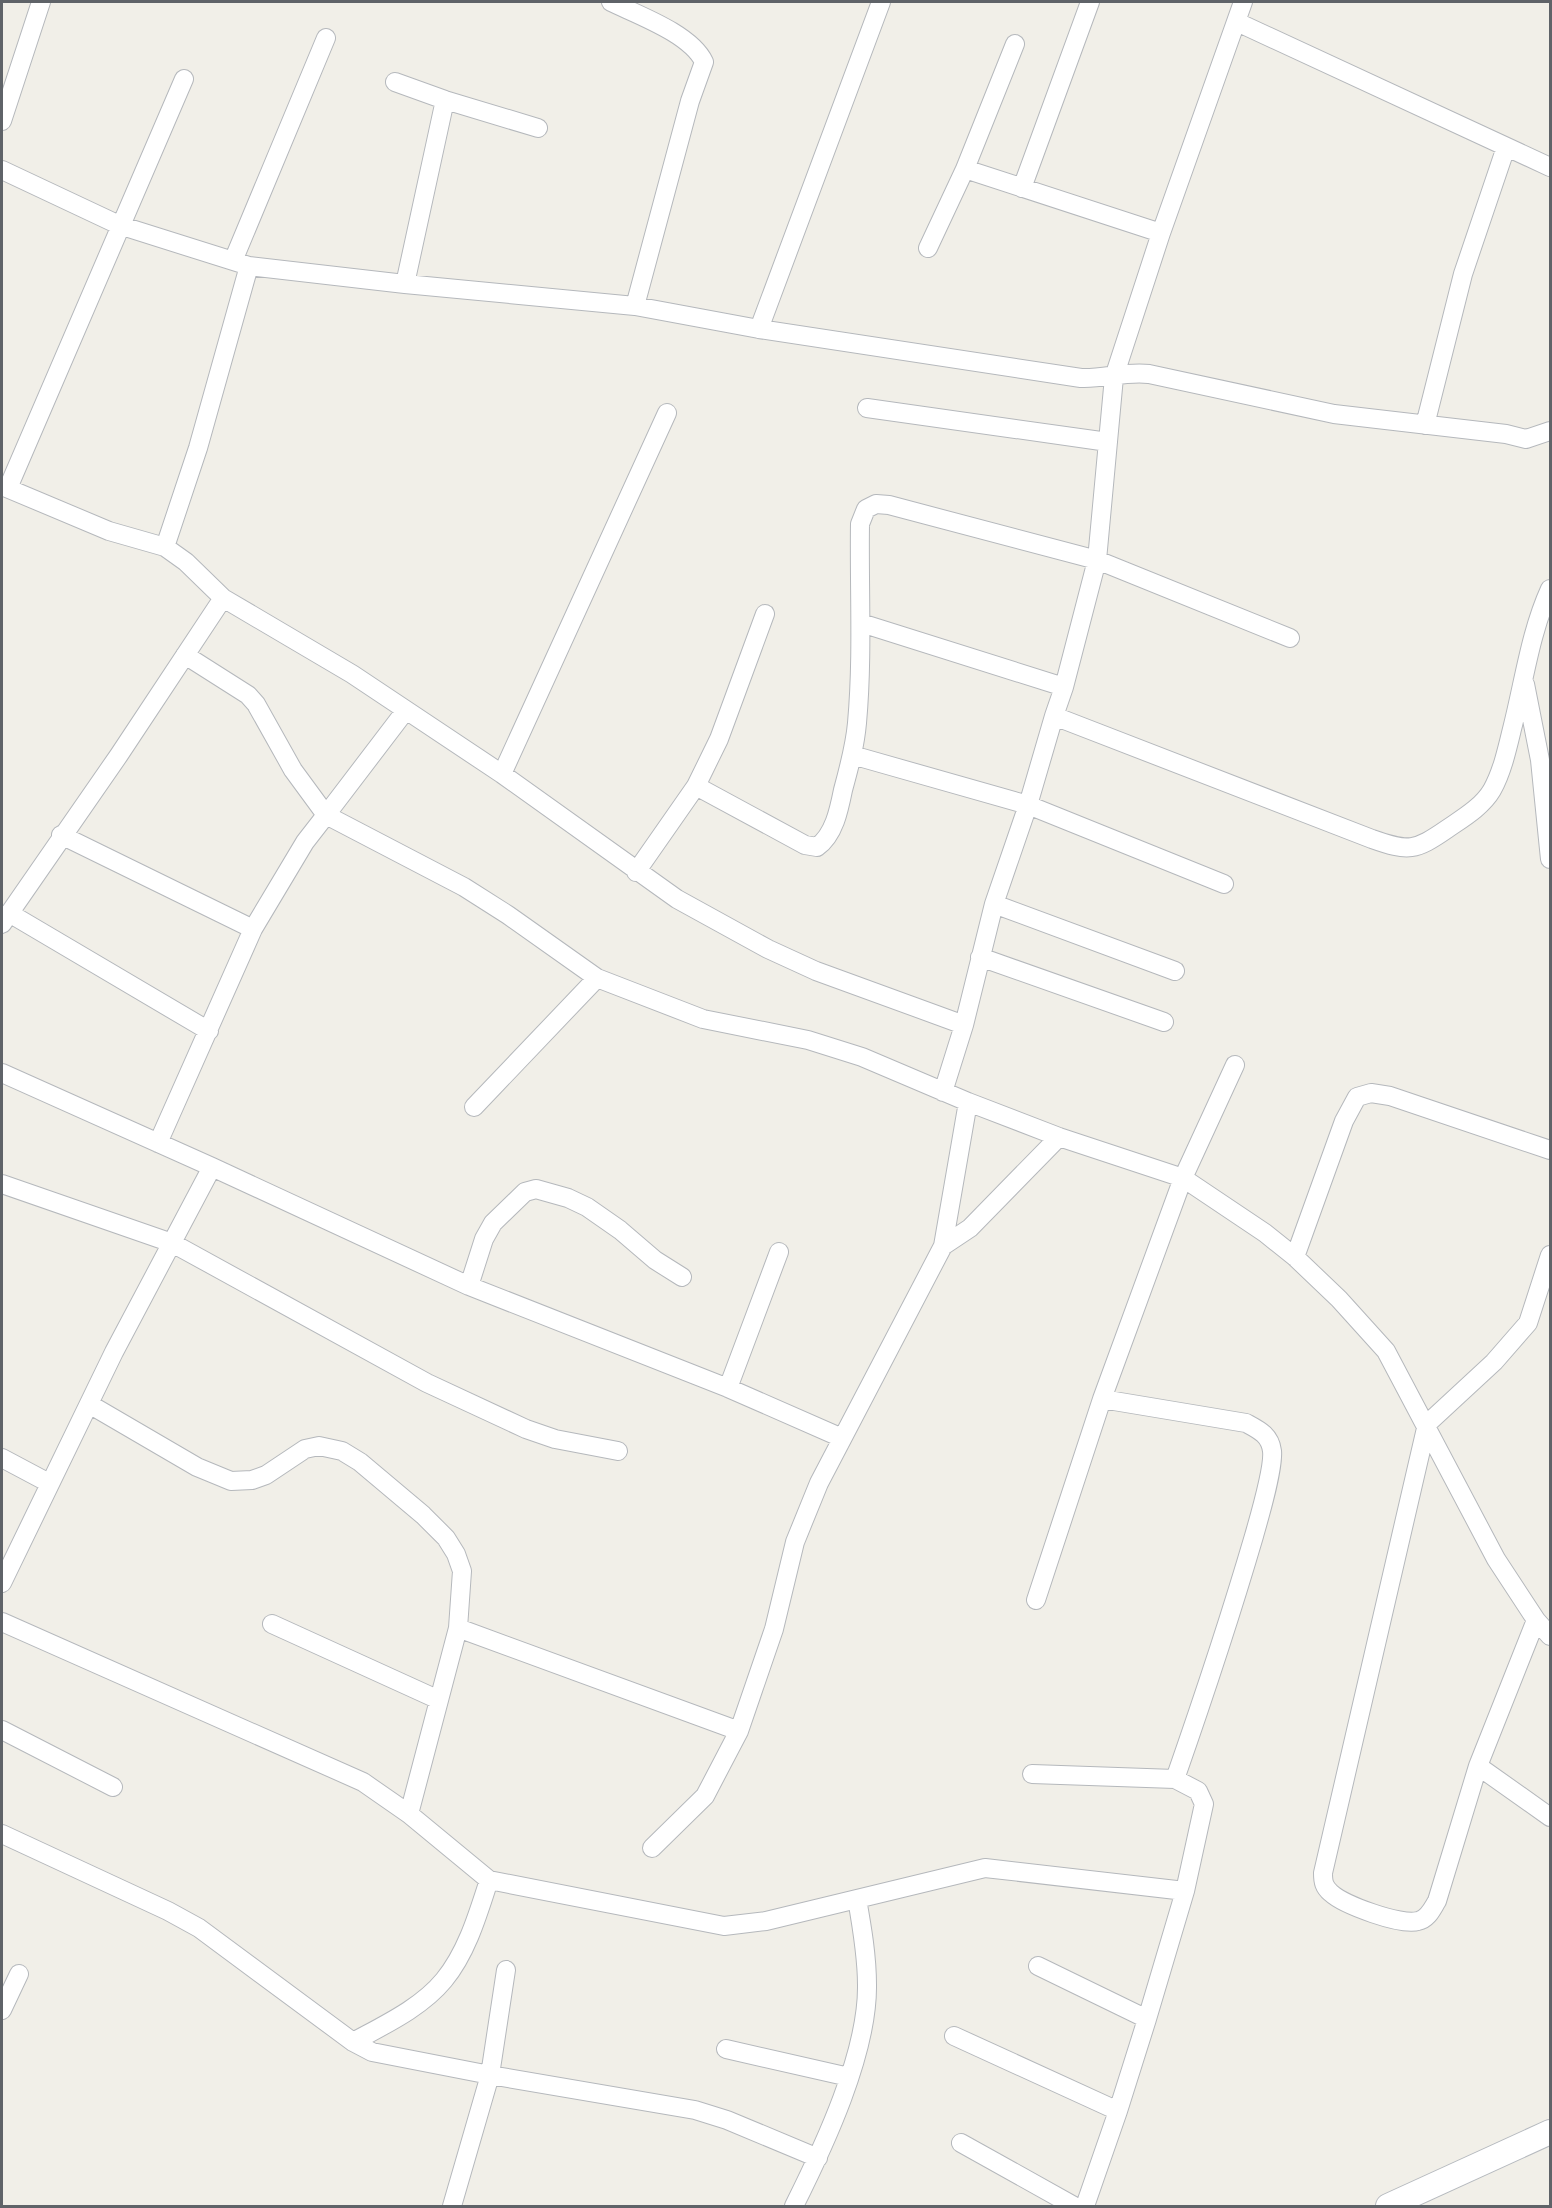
<svg xmlns="http://www.w3.org/2000/svg" width="1552" height="2208" viewBox="0 0 1552 2208" font-family="Raleway,sans-serif">
<style>
.lines{fill:none;stroke-linecap:round;stroke-linejoin:round}
.street-casing{stroke:#b5b8bc;stroke-width:20}
.secondary-casing{stroke:#b6babf;stroke-width:26}
.street{stroke:#fff;stroke-width:18}
.secondary{stroke:#fff;stroke-width:24}
</style>
<rect width="100%" height="100%" fill="#f1efe8"/>
<g class="lines">
<defs>
<path id="street" d="M611,2C638,15 691,34 704,62L690,101L635,306
M1237,22L1550,167
M395,82L445,100L538,128
M2,121L41,2
M965,169L1161,233
M2,170L119,225L249,266L405,284L635,306L759,329L1081,378C1104,379 1126,371 1149,374L1334,414L1506,434L1526,439L1550,431
M1022,188L1090,2
M928,248L965,169L1015,44
M233,261L326,38
M405,284L445,100
M759,329L881,2
M867,408L1108,442
M1425,425L1463,274L1506,147
M2,486L109,531L165,547L198,448L249,266
M8,488L184,79
M223,598L352,674L502,774L677,899L768,949L816,971L964,1025
M861,623L1064,687
M185,655L248,695L256,704L293,770L326,815L406,710
M1525,684L1540,760L1550,859
M1054,716L1372,839C1409,852 1415,851 1447,829C1463,818 1482,807 1492,790C1502,772 1507,750 1512,729C1524,682 1530,633 1550,589
M852,755L1028,805L1224,884
M502,774L667,413
M696,786L805,845L817,847C834,835 839,810 843,790C849,768 855,746 857,723C863,657 859,590 860,524L866,509L876,504L889,505L1097,560L1290,638
M61,835L253,929
M636,872L696,786L719,739L765,614
M994,904L1175,971
M9,913L209,1031
M2,924L119,755L223,598L186,562L165,547
M980,957L1164,1022
M2,1073L212,1167L469,1286L728,1388L842,1438
M943,1092L964,1025L994,904L1028,805L1054,716L1064,687L1097,560L1114,377L1161,233L1243,2
M474,1107L597,978
M158,1143L253,929L305,842L326,815L464,887L508,915L597,978L703,1019L808,1040L862,1057L968,1102L1059,1137L1183,1178L1265,1233L1295,1257L1339,1299L1386,1351L1496,1559L1536,1620L1550,1636
M2,1184L172,1243L427,1383L526,1429L555,1439L618,1451
M943,1246L970,1228L1059,1137
M1295,1257L1344,1121L1357,1097L1371,1093L1390,1096L1550,1150
M469,1286L484,1239L493,1223L525,1192L536,1189L568,1198L587,1207L620,1230L655,1260L682,1277
M728,1388L779,1252
M1102,1399L1246,1423C1259,1430 1270,1435 1272,1451C1274,1468 1259,1518 1254,1536C1230,1618 1203,1699 1175,1779
M89,1404L197,1467L231,1481L252,1480L266,1475L305,1449L319,1446L342,1451L360,1462L423,1515L446,1538L456,1554L462,1571L458,1628L409,1814
M2,1458L49,1483
M2,1583L114,1352L212,1167
M1036,1600L1102,1399L1183,1178L1235,1065
M1536,1620L1478,1766L1437,1901C1432,1909 1428,1919 1418,1921C1401,1926 1344,1905 1331,1893C1324,1887 1323,1882 1323,1873L1427,1424L1494,1362L1528,1323L1550,1255
M2,1622L363,1782L409,1814L489,1880L724,1926L766,1921L985,1868L1185,1891
M272,1624L439,1700
M458,1628L739,1731
M2,1730L113,1787
M1478,1766L1550,1817
M1032,1774L1175,1779L1198,1791L1204,1804L1185,1891L1147,2019L1038,1966
M2,1834L168,1911L199,1928L353,2042L372,2052L490,2075L695,2110L727,2120L818,2158
M652,1848L705,1796L739,1731L774,1629L795,1542L819,1483L943,1246L968,1102
M2,2010L19,1974
M954,2036L1118,2111L1085,2206
M353,2042C384,2025 421,2008 444,1980C467,1952 478,1914 489,1880
M726,2049L849,2077
M1118,2111L1147,2019
M961,2143L1074,2206
M452,2206L490,2075L506,1970
M794,2206C824,2146 868,2053 867,1985C867,1956 862,1927 857,1899"/>
<path id="secondary" d="M1388,2206L1550,2132"/>
</defs>
<use href="#street" class="street-casing"/>
<use href="#secondary" class="secondary-casing"/>
<use href="#street" class="street"/>
<use href="#secondary" class="secondary"/>
</g>
<rect width="1552" height="2208" fill="none" stroke="#5f6368" stroke-width="6"/>
</svg>
